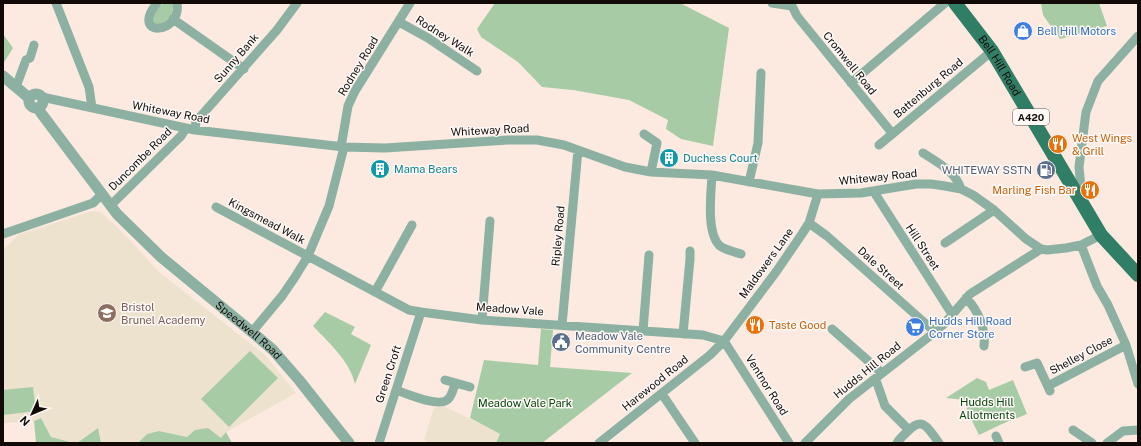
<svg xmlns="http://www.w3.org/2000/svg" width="1141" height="446" viewBox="0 0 1141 446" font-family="'Public Sans',sans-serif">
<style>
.education{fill:#ede2cd}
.green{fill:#a7cca5}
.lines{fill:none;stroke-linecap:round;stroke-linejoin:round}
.minor{stroke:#8cb1a3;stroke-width:9}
.tertiary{stroke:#8cb1a3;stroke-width:11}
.primary{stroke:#317e66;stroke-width:14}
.labels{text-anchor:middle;stroke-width:3;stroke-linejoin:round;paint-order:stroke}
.shield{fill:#fef9f7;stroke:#58524f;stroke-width:1}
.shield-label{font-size:10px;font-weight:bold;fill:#110a07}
.shop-label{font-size:11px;fill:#366cbe;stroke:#fef9f7;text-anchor:start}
.street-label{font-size:11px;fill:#110a07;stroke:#fef9f7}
.food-label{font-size:11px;fill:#c56008;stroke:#fef9f7;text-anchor:start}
.culture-label{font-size:11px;fill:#0d838f;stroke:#fef9f7;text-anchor:start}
.service-label{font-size:11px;fill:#4e5e75;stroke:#fef9f7;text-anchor:end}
.education-label{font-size:11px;fill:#785e54;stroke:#fef9f7;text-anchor:start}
.park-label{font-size:11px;fill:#05430a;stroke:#fef9f7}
</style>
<rect width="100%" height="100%" fill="#fce9e0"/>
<path class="education" d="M92,211L101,212L129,239L158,271L265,355L296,393L226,432L222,438L196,430L187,437L159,431L147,434L138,443H101L98,428L77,443H74L51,437L41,418L34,421L3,423V250L18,235Z
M444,406L500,434L496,443H430L424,440L434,408Z"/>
<path class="green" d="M164,3H173C173,14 170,22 158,25L153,22C153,14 157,7 164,3Z
M495,3H680L729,28L713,146L681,139L666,129L668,120L629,100L573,90L542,87L518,62L481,37L477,29Z
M1041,3H1099L1107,26L1060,39L1043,15Z
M3,34L13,48L3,64Z
M325,312L355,327L351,334L371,345L355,384C350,361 328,342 313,326Z
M541,329L553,330L550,367L632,373L542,443H496L500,434L470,418L484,360L538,365Z
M250,351L278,378L229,427L201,399Z
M977,378L986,382L989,390L1013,380L1027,414L1002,424L979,435L967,411L965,400L946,398Z
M33,387L36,411L3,415V390Z
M41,418L51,437L74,443H36L34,421Z
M98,428L101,443H77Z
M208,428L221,438L226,432L232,443H138L147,434L159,431L187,437L195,430Z"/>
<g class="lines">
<path class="minor" d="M56,3L89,87L92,108
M157,3C129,38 182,35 177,3
M772,3L792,6
M792,6L797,16L892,133
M173,19L244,69
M399,22L428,38L477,71
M851,83L945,3
M16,87L26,60L30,58L34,45
M42,97L195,130L344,147L385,148L508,140H537L564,145L625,167L651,172L712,175L818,194L861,193L916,184H931L945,186L961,189L973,195L994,210L1026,239L1041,249L1047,250L1066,248L1081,245L1101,235
M195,130L196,121L200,117L277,30L297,3
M644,134L657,143L651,172
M879,145L992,51
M341,147L348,106L355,91L410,3
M923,153C937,162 956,172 961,189
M712,175C711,193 706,234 720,246C726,250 734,252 741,254
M749,182L758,143L761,73
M874,192L952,314
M1082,199L1079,167L1086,112L1098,81L1138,36
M110,206L181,136L186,128
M216,207L409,310L421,312L482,320L703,335L724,341
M809,223L827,236L935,332
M3,234L93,203L98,198
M945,243L994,210
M1081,245L1097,286L1108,305L1126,345L1138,384
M375,292L412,225
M966,298C978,310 986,329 984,346
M482,320L490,221
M562,325L578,150
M832,329L882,373
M643,331L649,255
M252,332L282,296L295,277L308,256L329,206L344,147
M683,334L690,259V251
M724,341L789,443
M1025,367L1037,363L1050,391
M445,380L470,387
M873,380L877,383L885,406L909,430
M1048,386L1126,345
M396,390C407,394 438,407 447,400C452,397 453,389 455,384
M662,394L695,443
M1073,430L1092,443
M996,436L999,443
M379,443L421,312
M599,443L710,355L724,341L776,272L802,234L809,223L818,194
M805,443L849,399L935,332L944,324L970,294L1041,249
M897,443C900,438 904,435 908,431C924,415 929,430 939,443
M1107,443L1123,431L1138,430"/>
<g class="tertiary">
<path d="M3,76L29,98"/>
<circle cx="36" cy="101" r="7"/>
<path id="s1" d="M38,108L41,113L117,214L161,257L252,332L273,350L299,380L349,443"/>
</g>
<path class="primary" id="s2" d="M955,3L992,51L1101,235L1138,275"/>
</g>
<defs>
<symbol id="shop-disc" viewBox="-11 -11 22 22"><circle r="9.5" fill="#3f7fe0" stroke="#fef9f7"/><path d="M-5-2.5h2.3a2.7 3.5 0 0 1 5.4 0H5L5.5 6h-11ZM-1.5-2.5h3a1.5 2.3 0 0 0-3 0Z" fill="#fff"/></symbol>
<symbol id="restaurant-disc" viewBox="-11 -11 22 22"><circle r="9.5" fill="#e8710a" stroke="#fef9f7"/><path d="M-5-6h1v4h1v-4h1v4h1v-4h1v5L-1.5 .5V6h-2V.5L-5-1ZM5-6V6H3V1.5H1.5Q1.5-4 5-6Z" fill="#fff"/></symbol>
<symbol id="building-disc" viewBox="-11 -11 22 22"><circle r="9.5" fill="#0f9aa8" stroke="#fef9f7"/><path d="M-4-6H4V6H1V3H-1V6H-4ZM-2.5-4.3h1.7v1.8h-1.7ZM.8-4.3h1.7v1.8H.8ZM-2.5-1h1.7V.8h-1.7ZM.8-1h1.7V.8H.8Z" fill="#fff"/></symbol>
<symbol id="fuel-disc" viewBox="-11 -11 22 22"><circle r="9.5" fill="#5c6f8a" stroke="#fef9f7"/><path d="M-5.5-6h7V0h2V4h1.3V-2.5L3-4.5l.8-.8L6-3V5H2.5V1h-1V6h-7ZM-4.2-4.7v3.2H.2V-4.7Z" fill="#fff"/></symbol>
<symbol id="school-disc" viewBox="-11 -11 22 22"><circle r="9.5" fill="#8d6e63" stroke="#fef9f7"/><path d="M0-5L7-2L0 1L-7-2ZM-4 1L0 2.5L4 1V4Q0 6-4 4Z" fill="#fff"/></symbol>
<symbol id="supermarket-disc" viewBox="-11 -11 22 22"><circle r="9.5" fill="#3f7fe0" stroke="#fef9f7"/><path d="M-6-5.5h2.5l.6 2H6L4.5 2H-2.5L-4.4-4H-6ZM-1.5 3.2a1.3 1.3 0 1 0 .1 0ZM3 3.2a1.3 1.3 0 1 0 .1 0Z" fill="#fff"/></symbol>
<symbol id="civic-disc" viewBox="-11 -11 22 22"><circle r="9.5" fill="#5c6f8a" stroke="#fef9f7"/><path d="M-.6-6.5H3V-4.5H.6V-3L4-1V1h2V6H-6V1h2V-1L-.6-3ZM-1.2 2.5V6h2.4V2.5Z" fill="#fff"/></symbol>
</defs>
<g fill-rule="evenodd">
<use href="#shop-disc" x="1012" y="20" width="22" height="22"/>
<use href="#restaurant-disc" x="1047" y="133" width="22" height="22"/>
<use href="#building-disc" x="658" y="147" width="22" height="22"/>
<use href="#building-disc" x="369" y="158" width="22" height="22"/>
<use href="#fuel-disc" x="1035" y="159" width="22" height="22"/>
<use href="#restaurant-disc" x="1079" y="179" width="22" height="22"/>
<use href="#school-disc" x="96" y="302" width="22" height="22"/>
<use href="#restaurant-disc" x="744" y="314" width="22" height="22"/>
<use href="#supermarket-disc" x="904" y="316" width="22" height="22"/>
<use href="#civic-disc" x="550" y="331" width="22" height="22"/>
</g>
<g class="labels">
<rect class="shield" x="1013" y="109" width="36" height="16" rx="3"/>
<g class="shield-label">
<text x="1031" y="121">A420</text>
</g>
<g class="shop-label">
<text x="1037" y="35">Bell Hill Motors</text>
<text x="929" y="325">Hudds Hill Road<tspan x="929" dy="13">Corner Store</tspan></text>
</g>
<g class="street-label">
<text transform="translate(445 36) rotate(32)" y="4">Rodney Walk</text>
<text transform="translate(236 58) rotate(-49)" y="4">Sunny Bank</text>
<text transform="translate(850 63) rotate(51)" y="4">Cromwell Road</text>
<text transform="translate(358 66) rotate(-59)" y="4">Rodney Road</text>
<text dy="4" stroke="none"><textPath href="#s2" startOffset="77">Bell Hill Road</textPath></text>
<text transform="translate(928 88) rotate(-40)" y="4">Battenburg Road</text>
<text transform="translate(171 112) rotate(11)" y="4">Whiteway Road</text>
<text transform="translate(490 130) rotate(-3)" y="4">Whiteway Road</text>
<text transform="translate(140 159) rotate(-45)" y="4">Duncombe Road</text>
<text transform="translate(878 177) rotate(-6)" y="4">Whiteway Road</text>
<text transform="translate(267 221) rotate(28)" y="4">Kingsmead Walk</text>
<text transform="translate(558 236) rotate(-85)" y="4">Ripley Road</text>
<text transform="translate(923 247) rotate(57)" y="4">Hill Street</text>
<text transform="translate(766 263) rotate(-54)" y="4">Maldowers Lane</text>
<text transform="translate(881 268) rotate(42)" y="4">Dale Street</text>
<text transform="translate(510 309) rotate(4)" y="4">Meadow Vale</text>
<text dy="4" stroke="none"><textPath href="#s1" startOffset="308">Speedwell Road</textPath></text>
<text transform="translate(1081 355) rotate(-28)" y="4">Shelley Close</text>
<text transform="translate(867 370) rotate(-39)" y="4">Hudds Hill Road</text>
<text transform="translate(388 374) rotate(-72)" y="4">Green Croft</text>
<text transform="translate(655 383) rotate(-39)" y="4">Harewood Road</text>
<text transform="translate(767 385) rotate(58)" y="4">Ventnor Road</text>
</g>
<g class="food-label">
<text x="1072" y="142">West Wings<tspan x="1072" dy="13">&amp; Grill</tspan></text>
<text x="1076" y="194" text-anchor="end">Marling Fish Bar</text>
<text x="769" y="329">Taste Good</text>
</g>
<g class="culture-label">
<text x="683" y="162">Duchess Court</text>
<text x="394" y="173">Mama Bears</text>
</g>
<g class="service-label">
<text x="1032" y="174">WHITEWAY SSTN</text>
<text x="575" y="340" text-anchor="start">Meadow Vale<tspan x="575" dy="13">Community Centre</tspan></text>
</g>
<g class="education-label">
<text x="121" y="311">Bristol<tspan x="121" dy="13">Brunel Academy</tspan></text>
</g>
<g class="park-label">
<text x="987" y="406">Hudds Hill<tspan x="987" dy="13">Allotments</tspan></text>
<text x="525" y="407">Meadow Vale Park</text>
</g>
</g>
<rect width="1141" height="446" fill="none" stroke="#110a07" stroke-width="8"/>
<g transform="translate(32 414) rotate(226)" stroke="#fef9f7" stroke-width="3" paint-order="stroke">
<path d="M0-3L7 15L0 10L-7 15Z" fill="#110a07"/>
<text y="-6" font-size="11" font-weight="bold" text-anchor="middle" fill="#110a07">N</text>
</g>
</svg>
